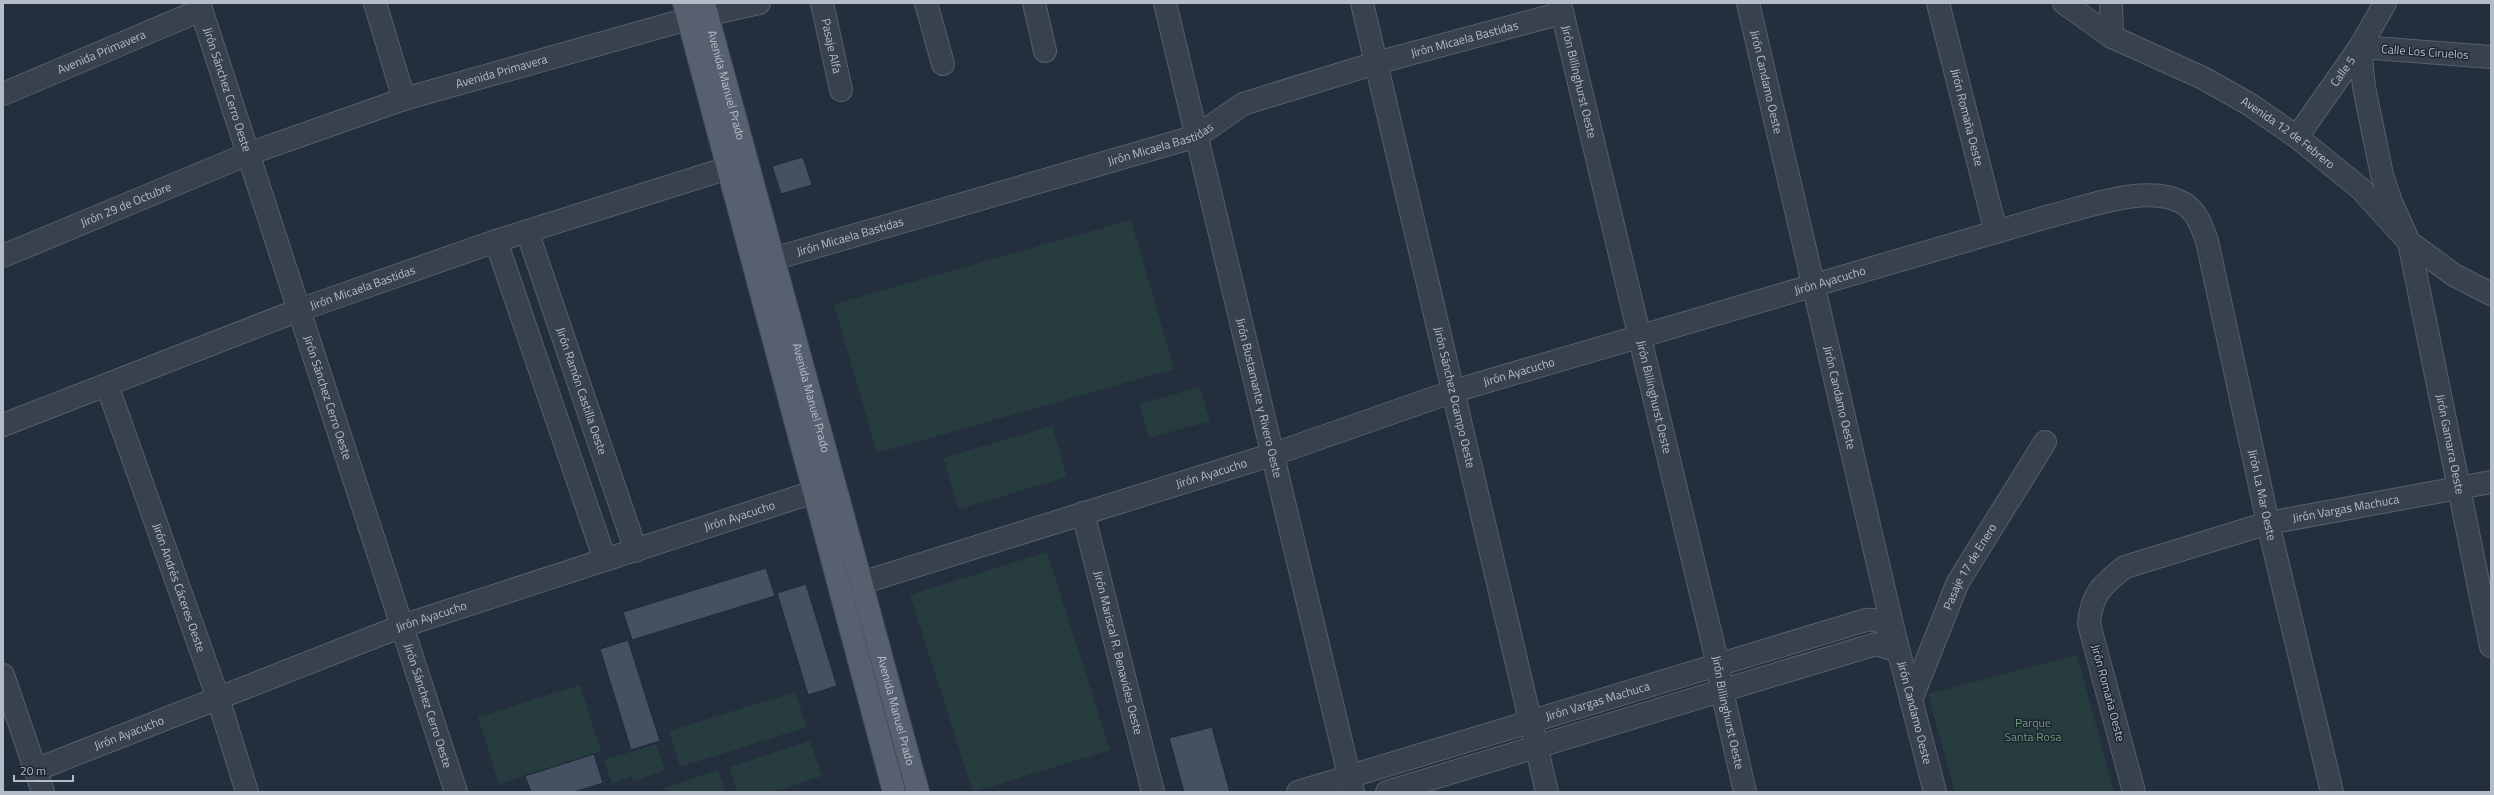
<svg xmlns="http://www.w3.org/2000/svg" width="2494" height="795" viewBox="0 0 2494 795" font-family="'Titillium Web',sans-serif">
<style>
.green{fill:#263c3f}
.building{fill:#455162;stroke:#1f2835}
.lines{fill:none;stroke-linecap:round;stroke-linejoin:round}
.minor-casing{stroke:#565f6c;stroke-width:24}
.major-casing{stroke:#414a57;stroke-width:24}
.minor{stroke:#38414e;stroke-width:22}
.major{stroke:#56606e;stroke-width:22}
.labels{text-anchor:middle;stroke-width:3;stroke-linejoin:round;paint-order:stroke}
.street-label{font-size:12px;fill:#b4bcc9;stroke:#1d2633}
.park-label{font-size:12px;fill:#6b9a76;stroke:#1d2633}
</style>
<rect width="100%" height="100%" fill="#242f3e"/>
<path class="green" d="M1131,220L1174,369L877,453L834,304Z
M1200,387L1210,421L1149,438L1139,404Z
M1052,426L1067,477L959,509L943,458Z
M1047,552L1110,750L973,792L910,595Z
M2077,655L2114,792H1955L1928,694Z
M580,685L601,751L499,784L478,717Z
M795,692L807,727L680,767L669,731Z
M810,741L822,776L772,792H737L729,767Z
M656,744L665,771L633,781L632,776L612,783L604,760Z
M718,770L726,792H665L664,788Z"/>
<path class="building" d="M803,157L812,185L781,194L772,166Z
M766,568L775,596L632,640L623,612Z
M806,584L837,686L808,695L777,593Z
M628,640L660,741L631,750L600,649Z
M1212,727L1230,792H1184L1169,738Z
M594,754L603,783L574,792H531L525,776Z"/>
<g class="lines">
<defs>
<g id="minor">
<path id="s1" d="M199,3L456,792"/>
<path d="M375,3L404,99"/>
<path id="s2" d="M822,3L841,90"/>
<path d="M926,3L943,64"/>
<path d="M1034,3L1045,51"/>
<path id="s3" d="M1165,3L1353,792"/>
<path id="s4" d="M1362,3L1547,792"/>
<path id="s5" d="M1560,3L1718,665L1722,691L1745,792"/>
<path id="s6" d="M1748,3L1894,633L1935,792"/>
<path id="s7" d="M1938,3L1996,232"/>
<path id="s8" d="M2064,3L2112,37L2203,78L2249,104L2297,137L2361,189L2409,242L2454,275L2491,294"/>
<path d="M2111,3L2112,37"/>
<path id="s9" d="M2491,57L2360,47L2364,87L2382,175L2391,202L2409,242L2491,646"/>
<path id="s10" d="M3,94L201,10"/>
<path id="s11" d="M2297,137L2360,47L2385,3"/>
<path id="s12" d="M527,231L636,551"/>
<path d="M496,241L605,560"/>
<path id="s13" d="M3,256L248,154L404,99L688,19L759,3"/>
<path id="s14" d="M756,264L1197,136L1243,104L1376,63L1562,13"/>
<path id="s15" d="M107,385L218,698L247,792"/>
<path id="s16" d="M3,425L299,310L496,241L728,168"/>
<path id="s17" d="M1083,513L1153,792"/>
<path id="s18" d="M861,583L1274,454L1454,391L2050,216C2087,207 2148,183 2183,203C2197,211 2202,227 2207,241L2268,523L2332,792"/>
<path d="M3,675L43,792"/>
<path id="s19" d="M1911,700L1958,582L2045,442"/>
<path id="s20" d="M35,770L402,626L832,486"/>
<path id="s21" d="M1298,792L1866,620C1880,619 1885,623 1894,633"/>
<path d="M1387,792L1876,644L1892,649L1899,654"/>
<path id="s22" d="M2134,792L2089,624C2091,594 2103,584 2125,567L2268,523L2491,482"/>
</g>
<g id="major">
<path d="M684,3L894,792"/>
<path id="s23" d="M704,3L918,792"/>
</g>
</defs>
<use href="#minor" class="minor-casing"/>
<use href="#major" class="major-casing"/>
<use href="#minor" class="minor"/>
<use href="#major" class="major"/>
</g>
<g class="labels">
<g class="street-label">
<text dy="4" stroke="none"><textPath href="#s14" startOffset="746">Jirón Micaela Bastidas</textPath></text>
<text dy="4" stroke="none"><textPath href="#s2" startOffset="44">Pasaje Alfa</textPath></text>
<text dy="4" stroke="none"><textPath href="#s10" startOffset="107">Avenida Primavera</textPath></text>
<text transform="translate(2425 52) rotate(4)" y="4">Calle Los Ciruelos</text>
<text dy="4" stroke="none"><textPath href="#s13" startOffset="532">Avenida Primavera</textPath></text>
<text dy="4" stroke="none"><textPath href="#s11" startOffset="80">Calle 5</textPath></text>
<text dy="4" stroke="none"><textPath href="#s5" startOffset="81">Jirón Billinghurst Oeste</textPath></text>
<text dy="4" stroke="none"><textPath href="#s6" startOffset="81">Jirón Candamo Oeste</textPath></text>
<text dy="4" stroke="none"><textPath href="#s23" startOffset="85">Avenida Manuel Prado</textPath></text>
<text dy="4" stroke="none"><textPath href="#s1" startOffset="91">Jirón Sánchez Cerro Oeste</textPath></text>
<text dy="4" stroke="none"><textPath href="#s7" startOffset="118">Jirón Romaña Oeste</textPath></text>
<text dy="4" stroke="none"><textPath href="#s8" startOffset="260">Avenida 12 de Febrero</textPath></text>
<text dy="4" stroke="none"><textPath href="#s14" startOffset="422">Jirón Micaela Bastidas</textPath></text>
<text dy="4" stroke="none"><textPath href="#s13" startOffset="133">Jirón 29 de Octubre</textPath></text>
<text dy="4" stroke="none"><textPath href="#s14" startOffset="98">Jirón Micaela Bastidas</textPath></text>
<text dy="4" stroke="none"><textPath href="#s18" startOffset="1015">Jirón Ayacucho</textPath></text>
<text dy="4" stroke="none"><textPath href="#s16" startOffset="385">Jirón Micaela Bastidas</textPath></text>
<text dy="4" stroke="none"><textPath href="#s18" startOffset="691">Jirón Ayacucho</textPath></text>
<text dy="4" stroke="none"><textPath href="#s12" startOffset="169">Jirón Ramón Castilla Oeste</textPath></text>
<text dy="4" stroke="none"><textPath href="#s3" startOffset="406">Jirón Bustamante y Rivero Oeste</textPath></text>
<text dy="4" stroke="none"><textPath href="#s4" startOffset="405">Jirón Sánchez Ocampo Oeste</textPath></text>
<text dy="4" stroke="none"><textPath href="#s5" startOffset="405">Jirón Billinghurst Oeste</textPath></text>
<text dy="4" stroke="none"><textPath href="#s1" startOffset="415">Jirón Sánchez Cerro Oeste</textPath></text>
<text dy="4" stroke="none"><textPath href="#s23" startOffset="409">Avenida Manuel Prado</textPath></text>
<text dy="4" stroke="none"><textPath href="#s6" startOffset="405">Jirón Candamo Oeste</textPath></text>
<text dy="4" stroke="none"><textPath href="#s9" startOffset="540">Jirón Gamarra Oeste</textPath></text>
<text dy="4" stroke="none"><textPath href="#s18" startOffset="367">Jirón Ayacucho</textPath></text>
<text dy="4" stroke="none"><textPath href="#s18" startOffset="1687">Jirón La Mar Oeste</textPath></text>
<text dy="4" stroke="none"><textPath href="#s22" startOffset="473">Jirón Vargas Machuca</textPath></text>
<text dy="4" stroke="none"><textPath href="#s20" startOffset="749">Jirón Ayacucho</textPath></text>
<text dy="4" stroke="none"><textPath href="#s19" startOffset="146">Pasaje 17 de Enero</textPath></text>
<text dy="4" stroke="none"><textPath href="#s15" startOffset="215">Jirón Andrés Cáceres Oeste</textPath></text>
<text dy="4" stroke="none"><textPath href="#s20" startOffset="425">Jirón Ayacucho</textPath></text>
<text dy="4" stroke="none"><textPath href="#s17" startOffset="144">Jirón Mariscal R. Benavides Oeste</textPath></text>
<text transform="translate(2108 693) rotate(75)" y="4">Jirón Romaña Oeste</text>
<text dy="4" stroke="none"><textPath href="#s21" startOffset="313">Jirón Vargas Machuca</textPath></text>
<text dy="4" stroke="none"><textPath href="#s1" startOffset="739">Jirón Sánchez Cerro Oeste</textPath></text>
<text dy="4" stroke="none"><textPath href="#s23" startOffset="733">Avenida Manuel Prado</textPath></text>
<text dy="4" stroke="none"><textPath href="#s5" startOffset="729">Jirón Billinghurst Oeste</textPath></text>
<text dy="4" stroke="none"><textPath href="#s6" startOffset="729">Jirón Candamo Oeste</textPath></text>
<text dy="4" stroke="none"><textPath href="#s20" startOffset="101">Jirón Ayacucho</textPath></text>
</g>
<g class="park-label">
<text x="2033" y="727">Parque<tspan x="2033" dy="14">Santa Rosa</tspan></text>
</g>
</g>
<rect width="2494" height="795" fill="none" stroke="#b4bcc9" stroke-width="8"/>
<path d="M14 775v6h59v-6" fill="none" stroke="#b4bcc9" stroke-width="2"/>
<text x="20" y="775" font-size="12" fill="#b4bcc9" stroke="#1d2633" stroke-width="3" paint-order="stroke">20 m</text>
</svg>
